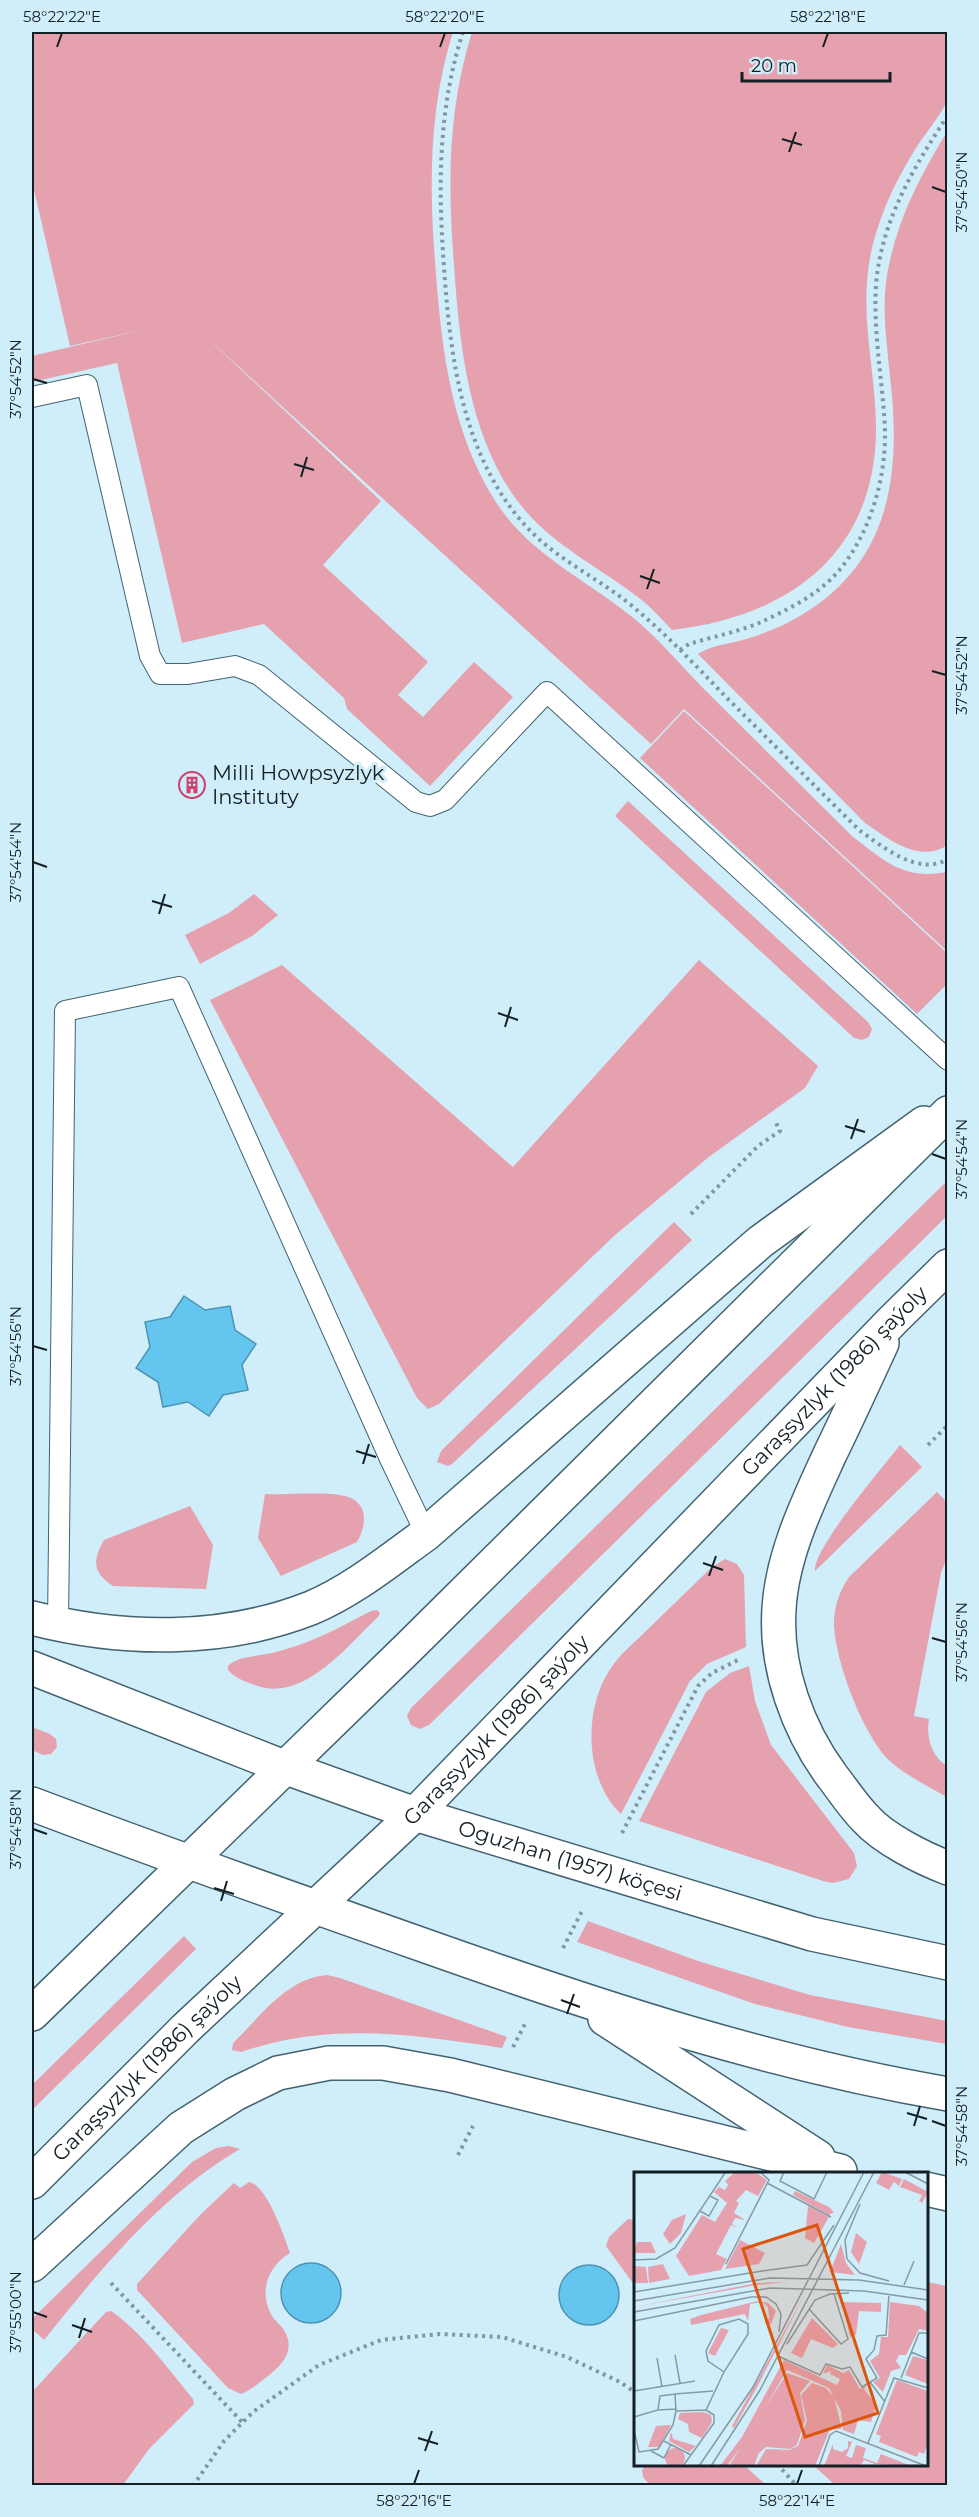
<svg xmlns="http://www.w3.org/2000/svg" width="979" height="2517" viewBox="0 0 979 2517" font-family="Montserrat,sans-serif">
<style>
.green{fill:#e6a1af}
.water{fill:#64c5ef;stroke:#4b93b2;stroke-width:1.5}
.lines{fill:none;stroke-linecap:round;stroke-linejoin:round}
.lane-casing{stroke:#436371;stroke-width:22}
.street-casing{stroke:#436371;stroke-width:36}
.secondary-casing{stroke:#436371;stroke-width:36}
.primary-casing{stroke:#436371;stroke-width:36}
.path{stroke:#8096a0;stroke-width:4;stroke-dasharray:3 4.5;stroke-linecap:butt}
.lane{stroke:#fff;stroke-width:20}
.street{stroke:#fff;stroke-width:33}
.secondary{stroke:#fff;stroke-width:33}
.primary{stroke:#fff;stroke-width:33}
.ticks{fill:none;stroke:#121f25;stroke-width:2}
.labels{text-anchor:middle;stroke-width:6;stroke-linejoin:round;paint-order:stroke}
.poi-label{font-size:21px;fill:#121f25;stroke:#d0edfa;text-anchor:start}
.street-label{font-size:21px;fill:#121f25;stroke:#d0edfa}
.inset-road{fill:none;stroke:#849ba5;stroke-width:1.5}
.view{fill:#dd560d;fill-opacity:0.15;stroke:#dd560d;stroke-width:3}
.inset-edge{fill:none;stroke:#121f25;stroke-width:3}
.neatline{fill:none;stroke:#121f25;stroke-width:2}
.ticks-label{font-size:15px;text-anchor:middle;fill:#121f25}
</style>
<rect width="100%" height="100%" fill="#d0edfa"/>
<path class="green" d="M32,32H453C428,111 429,192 436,274C442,353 452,431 494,499C527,553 584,578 631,616C656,636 678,662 700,685C751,736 802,786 853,837C886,862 904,880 947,872V951L684,709L651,744L203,334L381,501L323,565L428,662L398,695L423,717L474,662L513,697L430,786L347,709L344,698L264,624L182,643L117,363L32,382V356L142,330L70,346L32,181Z
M472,32H947C948,44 951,90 947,100C944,111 925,134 918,145C898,176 882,209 873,244C856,312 877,368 876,434C873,557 785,617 672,630C663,621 654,610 643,601C607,572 563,551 531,517C473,455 461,359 455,279C448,192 446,116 472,32Z
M947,132L948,845C919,864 889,839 865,823L698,654C711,645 731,644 746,639C778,630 808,614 833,592C893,539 899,461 891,386C888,352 882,317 886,282C894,226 918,179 947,132Z
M684,711L947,953V984L917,1014L640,758Z
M628,801L868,1022L872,1029L869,1037L862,1040L854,1038L615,816Z
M254,894L278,915L252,936L200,964L185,935L229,913Z
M699,960L818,1066L805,1088L710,1156L615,1235L439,1404L428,1409L417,1398L210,1000L282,965L513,1167Z
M947,1181V1216L429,1725L420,1729L411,1725L407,1716L411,1708Z
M674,1222L692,1240L452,1464L448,1466L437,1462L441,1451Z
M900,1445L922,1467L815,1571C813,1548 884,1466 900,1445Z
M937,1492L947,1502V1558L941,1573L914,1716L929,1719C926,1737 931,1756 947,1766V1797C929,1787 909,1777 892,1763C864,1739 833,1657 834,1620C835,1604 840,1590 849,1577Z
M265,1494C287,1495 324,1491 345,1496C369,1502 367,1525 357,1542L281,1576L258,1538Z
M190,1506L213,1545L206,1589L113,1586C93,1573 92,1561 104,1540Z
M725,1559L737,1564L744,1575L746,1647L707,1664L690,1681L621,1814C584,1779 583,1708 611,1668C620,1654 634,1643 646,1631C668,1610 690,1588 712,1567Z
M377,1610L380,1613L378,1617C346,1647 301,1706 252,1684C243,1681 234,1677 228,1670V1666C236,1656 260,1656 272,1653C307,1645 339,1628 371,1611Z
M749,1666L755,1701L771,1745L854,1853L857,1866L849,1879L833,1883L823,1881L639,1821L706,1692L730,1673Z
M32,1727L50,1734L56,1739L57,1747L51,1754L43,1755L32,1750Z
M588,1921L698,1961L810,1995L947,2021V2044L848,2027L755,2004L577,1942Z
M184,1936L196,1949L32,2110V2085Z
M327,1975L340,1978L507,2037L502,2048C409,2034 331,2022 241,2052L232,2050L233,2043C260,2017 287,1978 327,1975Z
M229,2146L240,2149C161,2195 101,2269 44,2340L32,2329V2319L192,2162L216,2148Z
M249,2182C267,2185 284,2236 290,2253C268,2266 258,2292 272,2316C275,2321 281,2325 284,2330C296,2350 283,2364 268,2376C259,2383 251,2390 241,2394L228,2388L137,2290V2284L201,2214L234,2183L240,2188Z
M628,2219L635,2220V2286L606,2246L609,2237Z
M927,2282L947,2286V2485H835L813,2465L926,2464Z
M111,2311C141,2331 170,2371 193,2399L194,2404L149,2449L123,2485H32V2392L106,2312Z
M647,2464L744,2465L766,2485H650L643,2477L642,2470Z"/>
<path class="water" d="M184,1296L205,1310L230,1306L235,1330L256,1344L242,1365L248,1390L223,1395L209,1416L188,1402L163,1407L158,1382L136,1368L150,1347L145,1322L170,1317Z
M281 2293a30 30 0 1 1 60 0a30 30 0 1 1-60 0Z
M559 2295a30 30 0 1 1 60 0a30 30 0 1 1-60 0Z"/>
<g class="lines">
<defs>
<path id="lane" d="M32,397L87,385L150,656L160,674H188L235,666L259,675L416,802L430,806L445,800L547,692L948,1060
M58,1625L65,1011L179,987L390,1459L426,1534"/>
<path id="street" d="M926,2189L948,2194"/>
<g id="secondary">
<path d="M32,1618C122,1641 222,1643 311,1608C352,1591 390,1560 426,1534L760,1242L924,1123"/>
<path id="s1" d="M32,1668L284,1767L415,1814L812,1934L948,1963"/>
<path d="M32,1804C161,1853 292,1899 423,1945C595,2006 767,2063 948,2094"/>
<path d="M605,2019L818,2157"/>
<path d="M32,2265L181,2128L235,2094L278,2073L329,2063H383L450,2075L840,2171"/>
</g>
<g id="primary">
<path d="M882,1343C865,1380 848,1417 830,1454C808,1502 782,1555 779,1609C775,1668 798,1730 832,1776C843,1790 853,1806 866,1819C884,1839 922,1858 948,1868"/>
<path d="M32,2014L409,1647L948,1113"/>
<path id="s2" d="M32,2182L186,2028L415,1814L893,1320L948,1266"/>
</g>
</defs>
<use href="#lane" class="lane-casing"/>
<use href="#street" class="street-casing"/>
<use href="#secondary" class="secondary-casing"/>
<use href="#primary" class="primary-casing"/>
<path class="path" d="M463,32C438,109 438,187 444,267C450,356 462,453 523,523C555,560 602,579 638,611C669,637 697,667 725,696C770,741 814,785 859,830C882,846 918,877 948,859
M680,650L689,644C712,637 737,632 759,623C785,611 816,596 836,574C869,537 886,480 885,431C883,382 873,334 876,285C881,221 914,167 948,115
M691,1214L758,1146L780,1131L775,1121
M928,1445L948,1425
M622,1833L698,1686L712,1673L738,1660
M563,1948L583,1909
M513,2047L525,2024
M458,2155L473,2126
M111,2283L242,2422
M777,2464L797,2486
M193,2486L224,2441L253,2412L319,2365L381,2340L440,2334L502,2337L567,2357L620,2382L636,2393"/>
<use href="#lane" class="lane"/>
<use href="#street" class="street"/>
<use href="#secondary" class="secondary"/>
<use href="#primary" class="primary"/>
</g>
<path class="ticks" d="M57,47L62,33M440,47L445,33M823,47L828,33M782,139L802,145M789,152L796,132M932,187L946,192M33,379L47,383M294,464L314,470M301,477L307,457M640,576L660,583M647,589L654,569M932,671L946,675M33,862L47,867M152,901L172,907M159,914L165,894M498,1013L518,1020M505,1027L511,1007M845,1126L865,1132M851,1139L858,1119M932,1154L946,1159M33,1346L47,1350M356,1451L376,1457M363,1464L369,1444M703,1563L723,1570M709,1576L716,1556M932,1638L946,1642M33,1829L47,1834M214,1888L234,1894M221,1901L227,1881M561,2000L580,2007M567,2014L574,1994M907,2113L927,2119M932,2121L946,2126M914,2126L920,2106M33,2312L47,2317M72,2325L92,2332M79,2338L85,2318M418,2438L438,2444M425,2451L432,2431M414,2484L419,2470M797,2484L802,2470"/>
<defs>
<symbol id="building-ring" viewBox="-11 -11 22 22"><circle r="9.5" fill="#d0edfa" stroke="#cf416c" stroke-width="1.5"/><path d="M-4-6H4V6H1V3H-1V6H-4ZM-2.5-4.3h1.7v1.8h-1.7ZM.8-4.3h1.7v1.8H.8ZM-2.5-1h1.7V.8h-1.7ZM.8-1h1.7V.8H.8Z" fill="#cf416c"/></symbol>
</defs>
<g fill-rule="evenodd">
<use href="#building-ring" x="177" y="770" width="30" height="30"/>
</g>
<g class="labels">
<g class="poi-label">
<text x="212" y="780">Milli Howpsyzlyk<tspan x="212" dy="24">Instituty</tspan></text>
</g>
<g class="street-label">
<text dy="7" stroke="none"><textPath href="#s2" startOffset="1134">Garaşsyzlyk (1986) şaýoly</textPath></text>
<text dy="7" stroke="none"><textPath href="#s2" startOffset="648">Garaşsyzlyk (1986) şaýoly</textPath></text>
<text dy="7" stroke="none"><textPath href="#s1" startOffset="572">Oguzhan (1957) köçesi</textPath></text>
<text dy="7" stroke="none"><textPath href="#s2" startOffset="162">Garaşsyzlyk (1986) şaýoly</textPath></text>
</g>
</g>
<g transform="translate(634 2172)">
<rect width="294" height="294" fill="#d0edfa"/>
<path d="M101,0H121L133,8L124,24L112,18L102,29L105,31L100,41L111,48L101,46L98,52L103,56L97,53L82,82L93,87L87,98L55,104L42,84L68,43L81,50L93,31L80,20L85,15L91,18L94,13L91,9ZM248,0L268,7L265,14L260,10L255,18L242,11ZM270,7L294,20L288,31L285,29L288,23L266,15ZM161,19L195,35L200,40L195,43L159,23ZM174,34L195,45L180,71L171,66ZM52,42L47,61L36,72L29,62L38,48ZM222,61L233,70L225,92L217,80ZM106,68L131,81L125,92L91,97ZM3,70H17L22,81H0ZM207,72L212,91L221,103L196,100ZM29,92L36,107L15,111L14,95ZM0,94L12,95L14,111H0ZM153,110L123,113L0,135L123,111ZM171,122L122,217L100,256L98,254ZM124,129L134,131L142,139L137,152L130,151L135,146L134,135L128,130L116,132L114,149L111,142L57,153L56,147L67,143ZM208,130L247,131V140L225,139L222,163L216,165ZM256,130L285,134L294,141V159L285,157L272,183H265L262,189L267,196L257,199L249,220L239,210L246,206L236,189L245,182L247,165H254ZM178,146L204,172L199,176L177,167L168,186L157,181ZM87,156L95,158L81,184L74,181ZM279,184L294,188V212L271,203ZM150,188L203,213L206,207L196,202L197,199L189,202L193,193L209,201L215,198L226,217L233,213L230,217L242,233L237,250L224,248L220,262L209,258L207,239L195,216L153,198L115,264L93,294H86L108,265ZM153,201L176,209L166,221L171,248L163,273L156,277L132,275L125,281L120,294H95ZM263,208L294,219V272L290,282L285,280L283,285L245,270L247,264L242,262ZM178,211L192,216L200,225L208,257H196L181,294H122L132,277L155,278L164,274L173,248L167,223ZM69,240L77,243L78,250L68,266L55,260L54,252L44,247L46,241ZM37,253L25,275H14L22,254ZM37,260L39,267L62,274L55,280L35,269ZM214,269L218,270L212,284L218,286L222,273L232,276L229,286L243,291L247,282L277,294L241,292L230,288L226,294H190L199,272V277L208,280L214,276ZM31 286a10 10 0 1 1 20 0a10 10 0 1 1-20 0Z" fill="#e6a1af"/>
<path class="inset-road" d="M150,0L146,9L180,27L193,0M271,0L294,12M133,11L197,45M226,32L211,68L213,87L226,101L255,109M66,39L75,44L84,28L76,24M0,88L22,87L41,76L91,1M92,92L135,8L126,0M128,99L173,93L200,53M270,113L280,89M0,120L128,99M117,125H132L142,132L147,142L145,160M0,129L136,106L225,108L294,118M175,137L207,172L214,167L200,122M0,140L136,116L230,119L294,128M0,149L117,125M153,172L181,128L196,122L215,121M277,180L294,187M41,183L46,211M144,184L186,203L192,192L208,197L216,195L228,215L243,206L232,187L240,178L243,164L252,163L255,122M23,186L28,215M267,206L285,161H294M236,210L251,230M0,219L61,209M41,222L79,219M24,238L42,237M0,245L24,238L26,224L41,222L42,239L72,238L90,200L114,162V152L105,147L85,153L72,179L74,189L90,200M0,258L5,280L24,277L39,253L42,239M30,269L57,283M234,271L260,206L294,216M17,279L30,286L37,272M49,294L80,251V243L72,238M65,294L119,215L230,0M77,294L126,218L240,0M185,294L196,263L202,259L292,294"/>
<path class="view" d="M183,53L244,241L171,265L109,77Z"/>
<rect width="294" height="294" class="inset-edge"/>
</g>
<rect width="979" height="2517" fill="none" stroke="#d0edfa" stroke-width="66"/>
<path d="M742 72v9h148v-9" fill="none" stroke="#121f25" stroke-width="3"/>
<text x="751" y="72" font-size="18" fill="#121f25" stroke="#d0edfa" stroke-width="4.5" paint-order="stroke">20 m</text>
<rect x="33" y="33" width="913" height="2451" class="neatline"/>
<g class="ticks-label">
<text x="62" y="22">58°22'22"E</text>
<text x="445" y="22">58°22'20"E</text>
<text x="828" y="22">58°22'18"E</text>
<text transform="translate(962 192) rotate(-90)" y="5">37°54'50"N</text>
<text transform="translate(16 379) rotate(-90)" y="5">37°54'52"N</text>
<text transform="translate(962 675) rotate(-90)" y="5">37°54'52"N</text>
<text transform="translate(16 862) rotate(-90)" y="5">37°54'54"N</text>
<text transform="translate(962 1159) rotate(-90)" y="5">37°54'54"N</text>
<text transform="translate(16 1346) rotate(-90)" y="5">37°54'56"N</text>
<text transform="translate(962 1642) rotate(-90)" y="5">37°54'56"N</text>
<text transform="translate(16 1829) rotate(-90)" y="5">37°54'58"N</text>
<text transform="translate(962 2126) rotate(-90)" y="5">37°54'58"N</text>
<text transform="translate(16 2312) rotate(-90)" y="5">37°55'00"N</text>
<text x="414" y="2506">58°22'16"E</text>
<text x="797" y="2506">58°22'14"E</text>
</g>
</svg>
